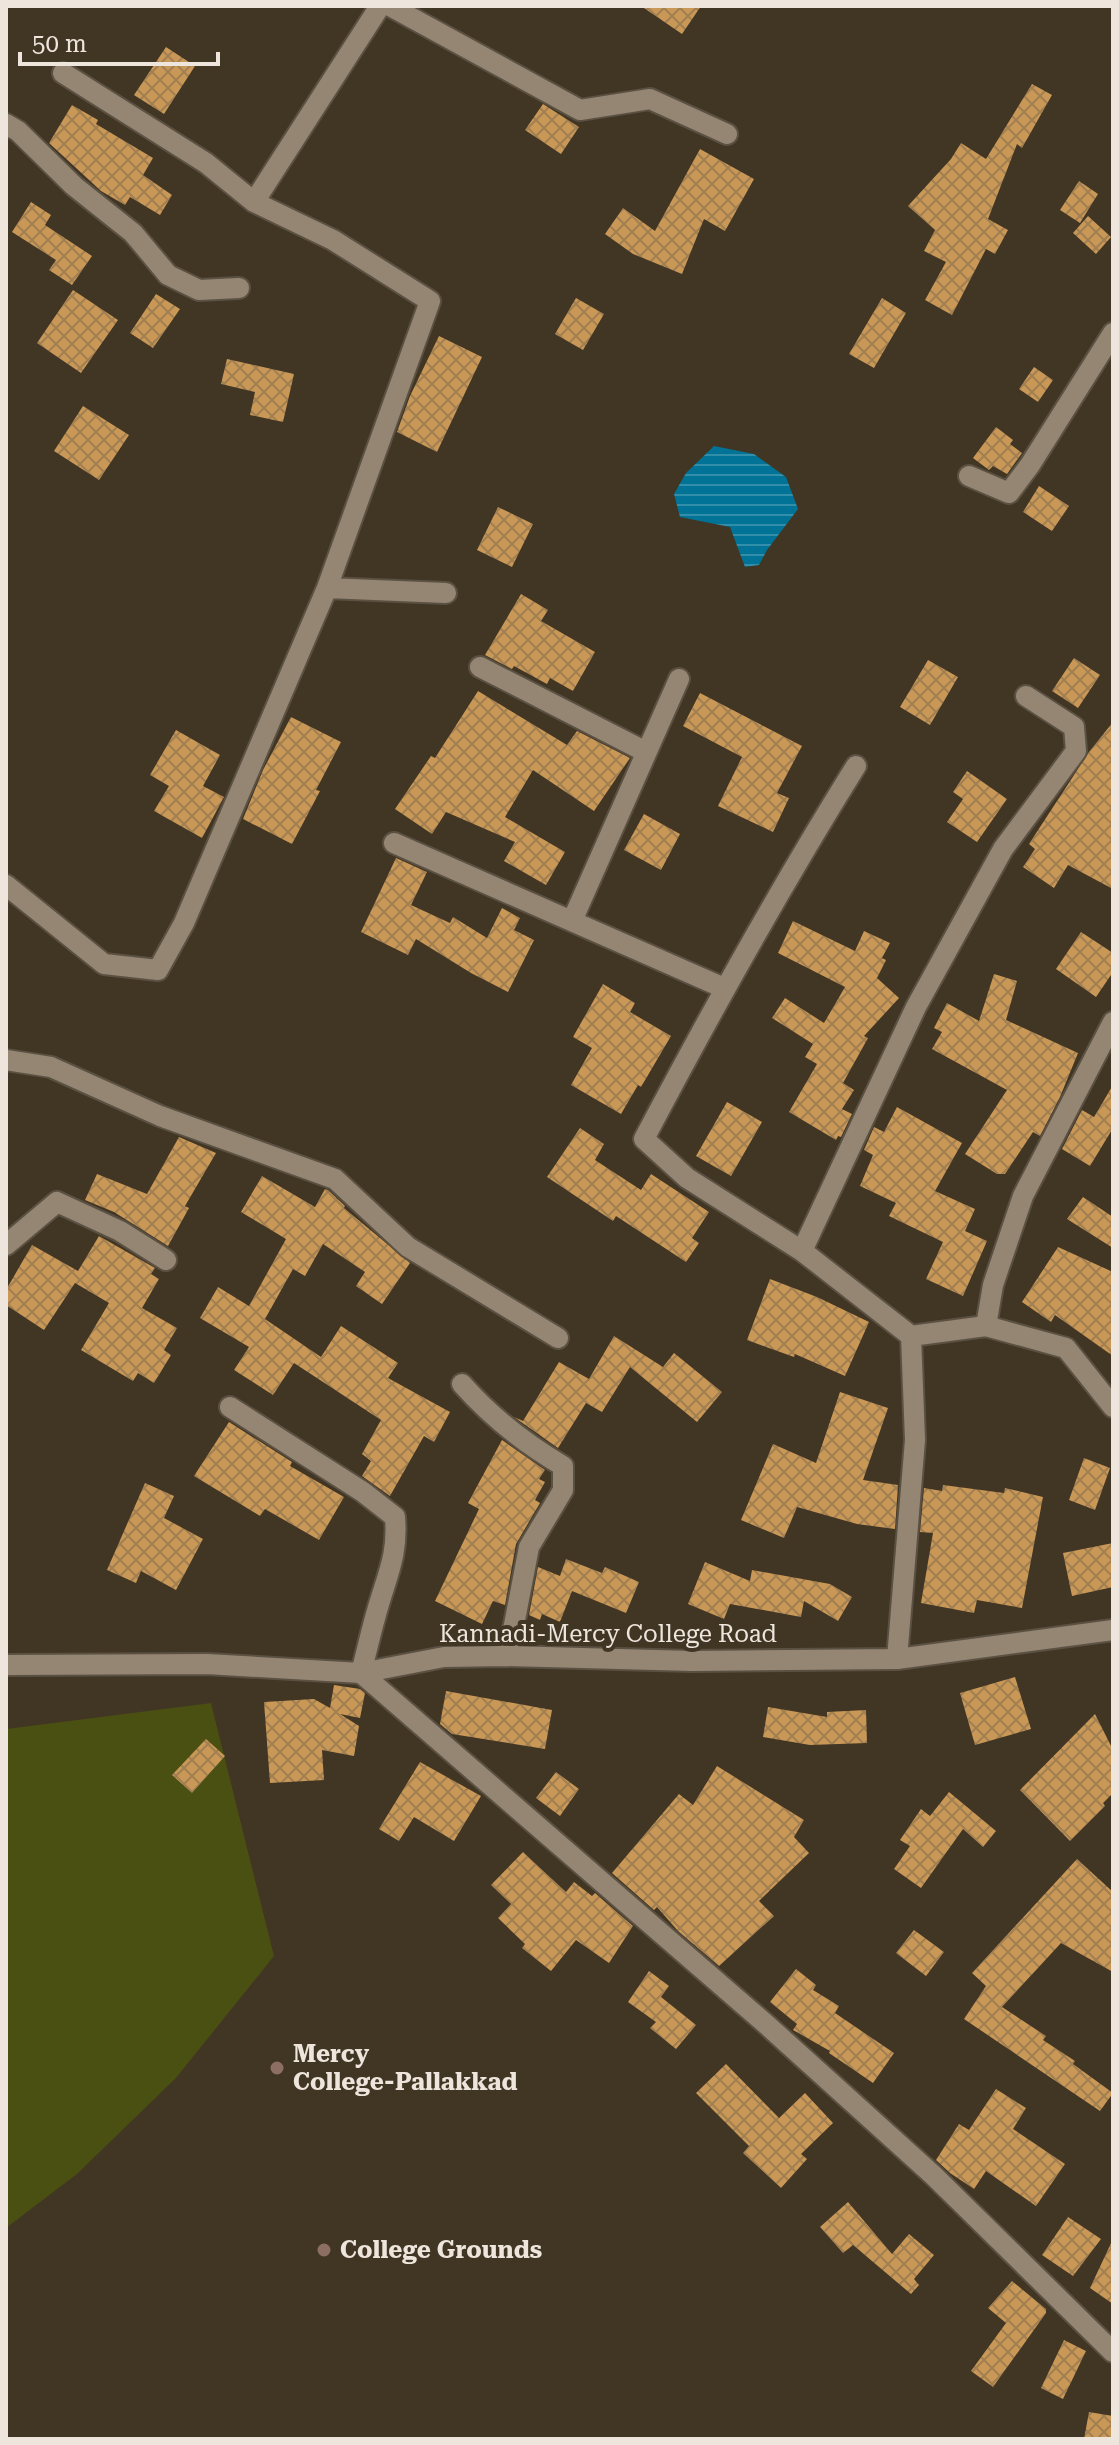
<svg xmlns="http://www.w3.org/2000/svg" width="1119" height="2445" viewBox="0 0 1119 2445" font-family="'Roboto Serif',serif">
<style>
.green{fill:#4a4f12}
.water{fill:url(#water-rules)}
.building{fill:url(#building-cross-hatch)}
.lines{fill:none;stroke-linecap:round;stroke-linejoin:round}
.street-casing{stroke:#5b5142;stroke-width:24}
.secondary-casing{stroke:#5b5142;stroke-width:24}
.street{stroke:#958674;stroke-width:20}
.secondary{stroke:#958674;stroke-width:20}
.education-dot{fill:#8d6e63;stroke:#413524;stroke-width:3}
.labels{text-anchor:middle;stroke-width:8;stroke-linejoin:round;paint-order:stroke}
.street-label{font-size:24px;fill:#eee6dc;stroke:#413524}
.poi-label{font-size:24px;font-weight:bold;fill:#eee6dc;stroke:#413524;text-anchor:start}
</style>
<defs>
<pattern id="water-rules" width="6" height="5" patternUnits="userSpaceOnUse" patternTransform="scale(2)"><rect width="6" height="5" fill="#007396"/><path d="M0 2.5h6" fill="none" stroke="#328ea9"/></pattern>
<pattern id="building-cross-hatch" width="8" height="8" patternUnits="userSpaceOnUse" patternTransform="scale(2)"><rect width="8" height="8" fill="#c99857"/><path d="M0 0l8 8M0 8l8-8" fill="none" stroke="#a27f51"/></pattern>
</defs>
<rect width="100%" height="100%" fill="#413524"/>
<path class="green" d="M211,1703L274,1956L176,2078L77,2174L6,2228V1729Z"/>
<path class="water" d="M714,446L754,454L786,477L798,509L767,550L759,565L745,567L730,527L680,517L674,494L686,473Z"/>
<path class="building" d="M641,6H701L682,34Z
M166,47L195,66L164,114L134,95Z
M1032,84L1052,95L1022,148L1017,144L988,219L1008,230L995,254L986,249L952,315L925,300L946,262L924,251L935,230L908,206L951,159L961,143L986,159Z
M543,104L579,127L561,154L525,130Z
M72,105L98,120L96,124L153,158L143,175L172,195L160,215L130,197L125,205L101,191L49,143Z
M700,149L754,179L725,231L704,219L682,274L633,254L605,234L623,208L655,231Z
M1079,181L1098,194L1080,223L1060,210Z
M31,202L51,215L45,225L92,256L72,285L49,270L56,260L12,232Z
M1088,216L1111,237L1096,254L1073,233Z
M73,290L118,320L81,373L37,343Z
M156,294L180,309L153,348L130,333Z
M576,298L604,314L583,350L555,334Z
M882,298L906,313L874,368L849,354Z
M439,336L482,357L437,452L397,432L410,396Z
M227,359L294,374L283,422L250,415L255,392L221,384Z
M1034,367L1053,380L1038,402L1019,389Z
M83,406L129,435L99,480L54,451Z
M996,427L1013,440L1010,444L1022,453L1007,474L993,466L989,470L973,458Z
M1039,486L1069,506L1052,531L1023,512Z
M498,507L533,524L512,567L477,550Z
M521,594L548,610L541,621L595,652L573,691L550,678L547,684L514,666L512,669L485,655Z
M1074,658L1100,675L1078,708L1052,691Z
M928,660L958,677L930,725L900,707Z
M478,691L567,745L577,731L630,758L594,811L533,770L505,817L565,852L546,885L504,861L515,842L446,812L432,834L395,809L431,756L435,758Z
M700,693L802,746L777,793L789,798L773,832L718,806L742,757L683,726Z
M291,717L341,742L316,790L320,791L292,844L243,819L263,770Z
M1113,722V889L1068,865L1054,888L1023,867L1035,849L1029,844L1089,752Z
M176,730L220,755L203,786L224,797L202,838L154,811L169,786L150,775Z
M967,771L1007,799L977,842L947,822L963,799L953,792Z
M644,814L680,834L661,870L624,850Z
M396,858L427,872L411,905L450,923L453,917L487,938L502,908L520,918L514,930L534,940L508,992L471,973L416,939L408,955L361,932Z
M793,921L855,951L864,931L890,943L882,958L886,960L877,978L899,998L864,1036L868,1038L843,1083L854,1090L842,1109L852,1114L841,1137L838,1136L836,1140L789,1112L817,1064L805,1057L813,1044L772,1018L785,998L824,1023L845,987L778,953Z
M1081,932L1113,953V972L1096,997L1056,969Z
M994,974L1017,981L1006,1020L1078,1053L1060,1097L1040,1136L1033,1132L1005,1174H997L965,1154L1007,1090L932,1049L942,1032L934,1028L947,1003L979,1021Z
M603,984L635,1003L630,1012L671,1036L641,1087L638,1085L621,1114L571,1085L592,1048L573,1037Z
M1113,1085V1128L1090,1166L1062,1149L1082,1110L1094,1117Z
M727,1102L762,1122L731,1176L696,1156Z
M897,1107L962,1143L935,1191L975,1209L965,1231L987,1241L963,1296L926,1279L943,1242L889,1216L896,1203L860,1186L873,1155L864,1150L874,1127L884,1132Z
M580,1128L604,1144L595,1160L641,1190L651,1174L709,1212L692,1238L699,1243L686,1262L616,1216L613,1221L547,1177Z
M179,1137L216,1153L185,1206L189,1208L168,1246L114,1212L85,1200L97,1174L147,1194Z
M262,1176L315,1207L325,1189L328,1190L345,1206L344,1208L410,1263L382,1304L356,1286L365,1272L323,1244L305,1276L293,1269L265,1319L321,1357L341,1326L398,1363L388,1378L450,1412L434,1442L424,1436L390,1496L362,1476L371,1461L362,1454L381,1420L294,1363L273,1395L234,1370L249,1347L200,1318L218,1287L249,1306L286,1239L241,1212Z
M1083,1197L1113,1217V1248L1067,1219Z
M99,1236L155,1268L151,1274L159,1279L142,1308L177,1328L164,1350L171,1355L154,1383L138,1373L133,1381L81,1350L109,1303L75,1283L44,1330L6,1305V1290L32,1245L78,1271Z
M1058,1247L1113,1272V1356L1055,1315L1051,1322L1022,1302Z
M770,1279L817,1297L869,1322L845,1376L795,1354L794,1357L747,1340Z
M614,1336L663,1367L674,1353L722,1392L697,1422L630,1367L602,1412L586,1403L558,1448L514,1417L523,1421L559,1362L589,1379Z
M840,1392L888,1408L863,1480L898,1485L895,1529L857,1524L797,1507L784,1538L741,1520L773,1444L816,1463Z
M229,1422L292,1462L290,1466L344,1497L319,1540L265,1509L260,1516L194,1476Z
M502,1440L545,1470L539,1479L545,1482L535,1500L540,1503L516,1544L505,1605L493,1601L482,1624L435,1601L479,1509L468,1503Z
M1084,1458L1110,1468L1095,1510L1069,1500Z
M145,1483L174,1496L164,1518L203,1539L176,1590L141,1571L136,1583L107,1570Z
M943,1485L1004,1493L1005,1488L1043,1497L1022,1608L977,1600L974,1613L921,1603L933,1533L920,1532L924,1488L942,1491Z
M1113,1543V1587L1072,1596L1063,1553Z
M566,1559L602,1573L605,1567L639,1582L626,1613L572,1591L560,1622L542,1614L540,1620L529,1615L538,1567L560,1576Z
M705,1562L750,1581L752,1570L830,1584L852,1597L838,1621L804,1601L801,1617L730,1604L724,1619L688,1604Z
M1015,1677L1031,1729L975,1745L960,1693Z
M334,1685L360,1689L365,1693L360,1718L340,1714L359,1726L354,1756L322,1750L324,1780L270,1783L264,1702L314,1699L330,1708Z
M446,1691L552,1710L545,1749L452,1734L440,1724Z
M768,1707L827,1717V1712L866,1710L867,1743L810,1745L763,1737Z
M1095,1714L1113,1750V1793L1103,1803L1105,1806L1070,1841L1020,1790Z
M206,1739L225,1756L192,1793L172,1775Z
M420,1762L481,1796L454,1841L414,1817L399,1841L379,1829Z
M717,1766L804,1820L794,1837L809,1853L759,1901L774,1916L719,1966L678,1931L657,1907L654,1910L612,1873L679,1794L693,1805Z
M556,1772L579,1789L560,1816L536,1798Z
M949,1792L996,1831L983,1847L963,1829L921,1888L894,1869L910,1846L900,1840L921,1809L930,1816Z
M523,1852L566,1892L574,1882L592,1896L595,1893L633,1926L609,1963L576,1940L551,1971L522,1948L525,1944L498,1918L511,1904L491,1885Z
M1077,1859L1113,1892V1972L1061,1943L1002,2007L1046,2036L1043,2040L1075,2061L1073,2064L1113,2093L1100,2111L964,2019L986,1986L972,1973Z
M914,1930L944,1952L926,1976L896,1953Z
M796,1969L816,1985L813,1990L839,2006L835,2013L894,2053L873,2083L829,2053L830,2051L793,2030L797,2024L770,2002Z
M649,1971L669,1986L661,1997L696,2025L676,2049L650,2028L656,2022L628,2002Z
M726,2064L779,2118L805,2093L833,2123L801,2154L807,2159L781,2188L743,2153L749,2146L696,2093Z
M996,2089L1026,2108L1013,2129L1065,2164L1036,2206L986,2171L974,2189L950,2173L936,2160L959,2124L969,2130Z
M848,2202L892,2254L909,2234L934,2255L914,2279L919,2285L911,2294L853,2245L843,2253L820,2227Z
M1068,2217L1101,2239L1073,2276L1042,2255Z
M1113,2239V2304L1090,2288Z
M1012,2281L1046,2309V2313L993,2387L971,2371L1006,2323L988,2308Z
M1064,2340L1086,2351L1063,2399L1041,2388Z
M1089,2412L1113,2416V2439H1084Z"/>
<g class="lines">
<defs>
<path id="street" d="M390,6L580,110L650,99L727,134
M6,124L18,131L74,186L133,233L168,275L199,290L239,288
M254,202L380,6
M969,476L1009,493L1030,465L1113,333
M327,588L446,593
M480,667L646,752
M394,843L724,988
M6,885L104,964L158,970L184,923L327,588L430,301L333,240L254,202L206,163L63,73
M572,921L679,679
M1113,1022L1023,1196L993,1285L986,1326L1066,1348L1113,1407
M6,1060L51,1067L160,1116L335,1179L408,1247L558,1338
M6,1245L57,1202L120,1231L166,1260
M802,1251L687,1178L644,1139C711,1012 780,888 856,766
M911,1336L802,1251L916,1007L954,938L1003,849L1076,751L1074,727L1026,696
M462,1384C492,1418 524,1443 563,1466V1490L529,1547L514,1625L505,1656
M230,1407L363,1492L395,1517C398,1552 389,1571 379,1604C372,1627 367,1650 361,1673L767,2025L933,2175L1113,2352
M897,1659L915,1440L911,1336L986,1326"/>
<path id="secondary" d="M6,1665L207,1664L361,1673L444,1657L505,1656L692,1661L897,1659L1113,1630"/>
</defs>
<use href="#street" class="street-casing"/>
<use href="#secondary" class="secondary-casing"/>
<use href="#street" class="street"/>
<use href="#secondary" class="secondary"/>
</g>
<g class="education-dot">
<circle cx="277" cy="2068" r="8"/>
<circle cx="324" cy="2250" r="8"/>
</g>
<g class="labels">
<g class="street-label">
<text x="608" y="1642">Kannadi-Mercy College Road</text>
</g>
<g class="poi-label">
<text x="293" y="2062">Mercy<tspan x="293" dy="28">College-Pallakkad</tspan></text>
<text x="340" y="2258">College Grounds</text>
</g>
</g>
<rect width="1119" height="2445" fill="none" stroke="#eee6dc" stroke-width="16"/>
<path d="M20 52v12h198v-12" fill="none" stroke="#eee6dc" stroke-width="4"/>
<text x="32" y="52" font-size="24" fill="#eee6dc" stroke="#413524" stroke-width="6" paint-order="stroke">50 m</text>
</svg>
